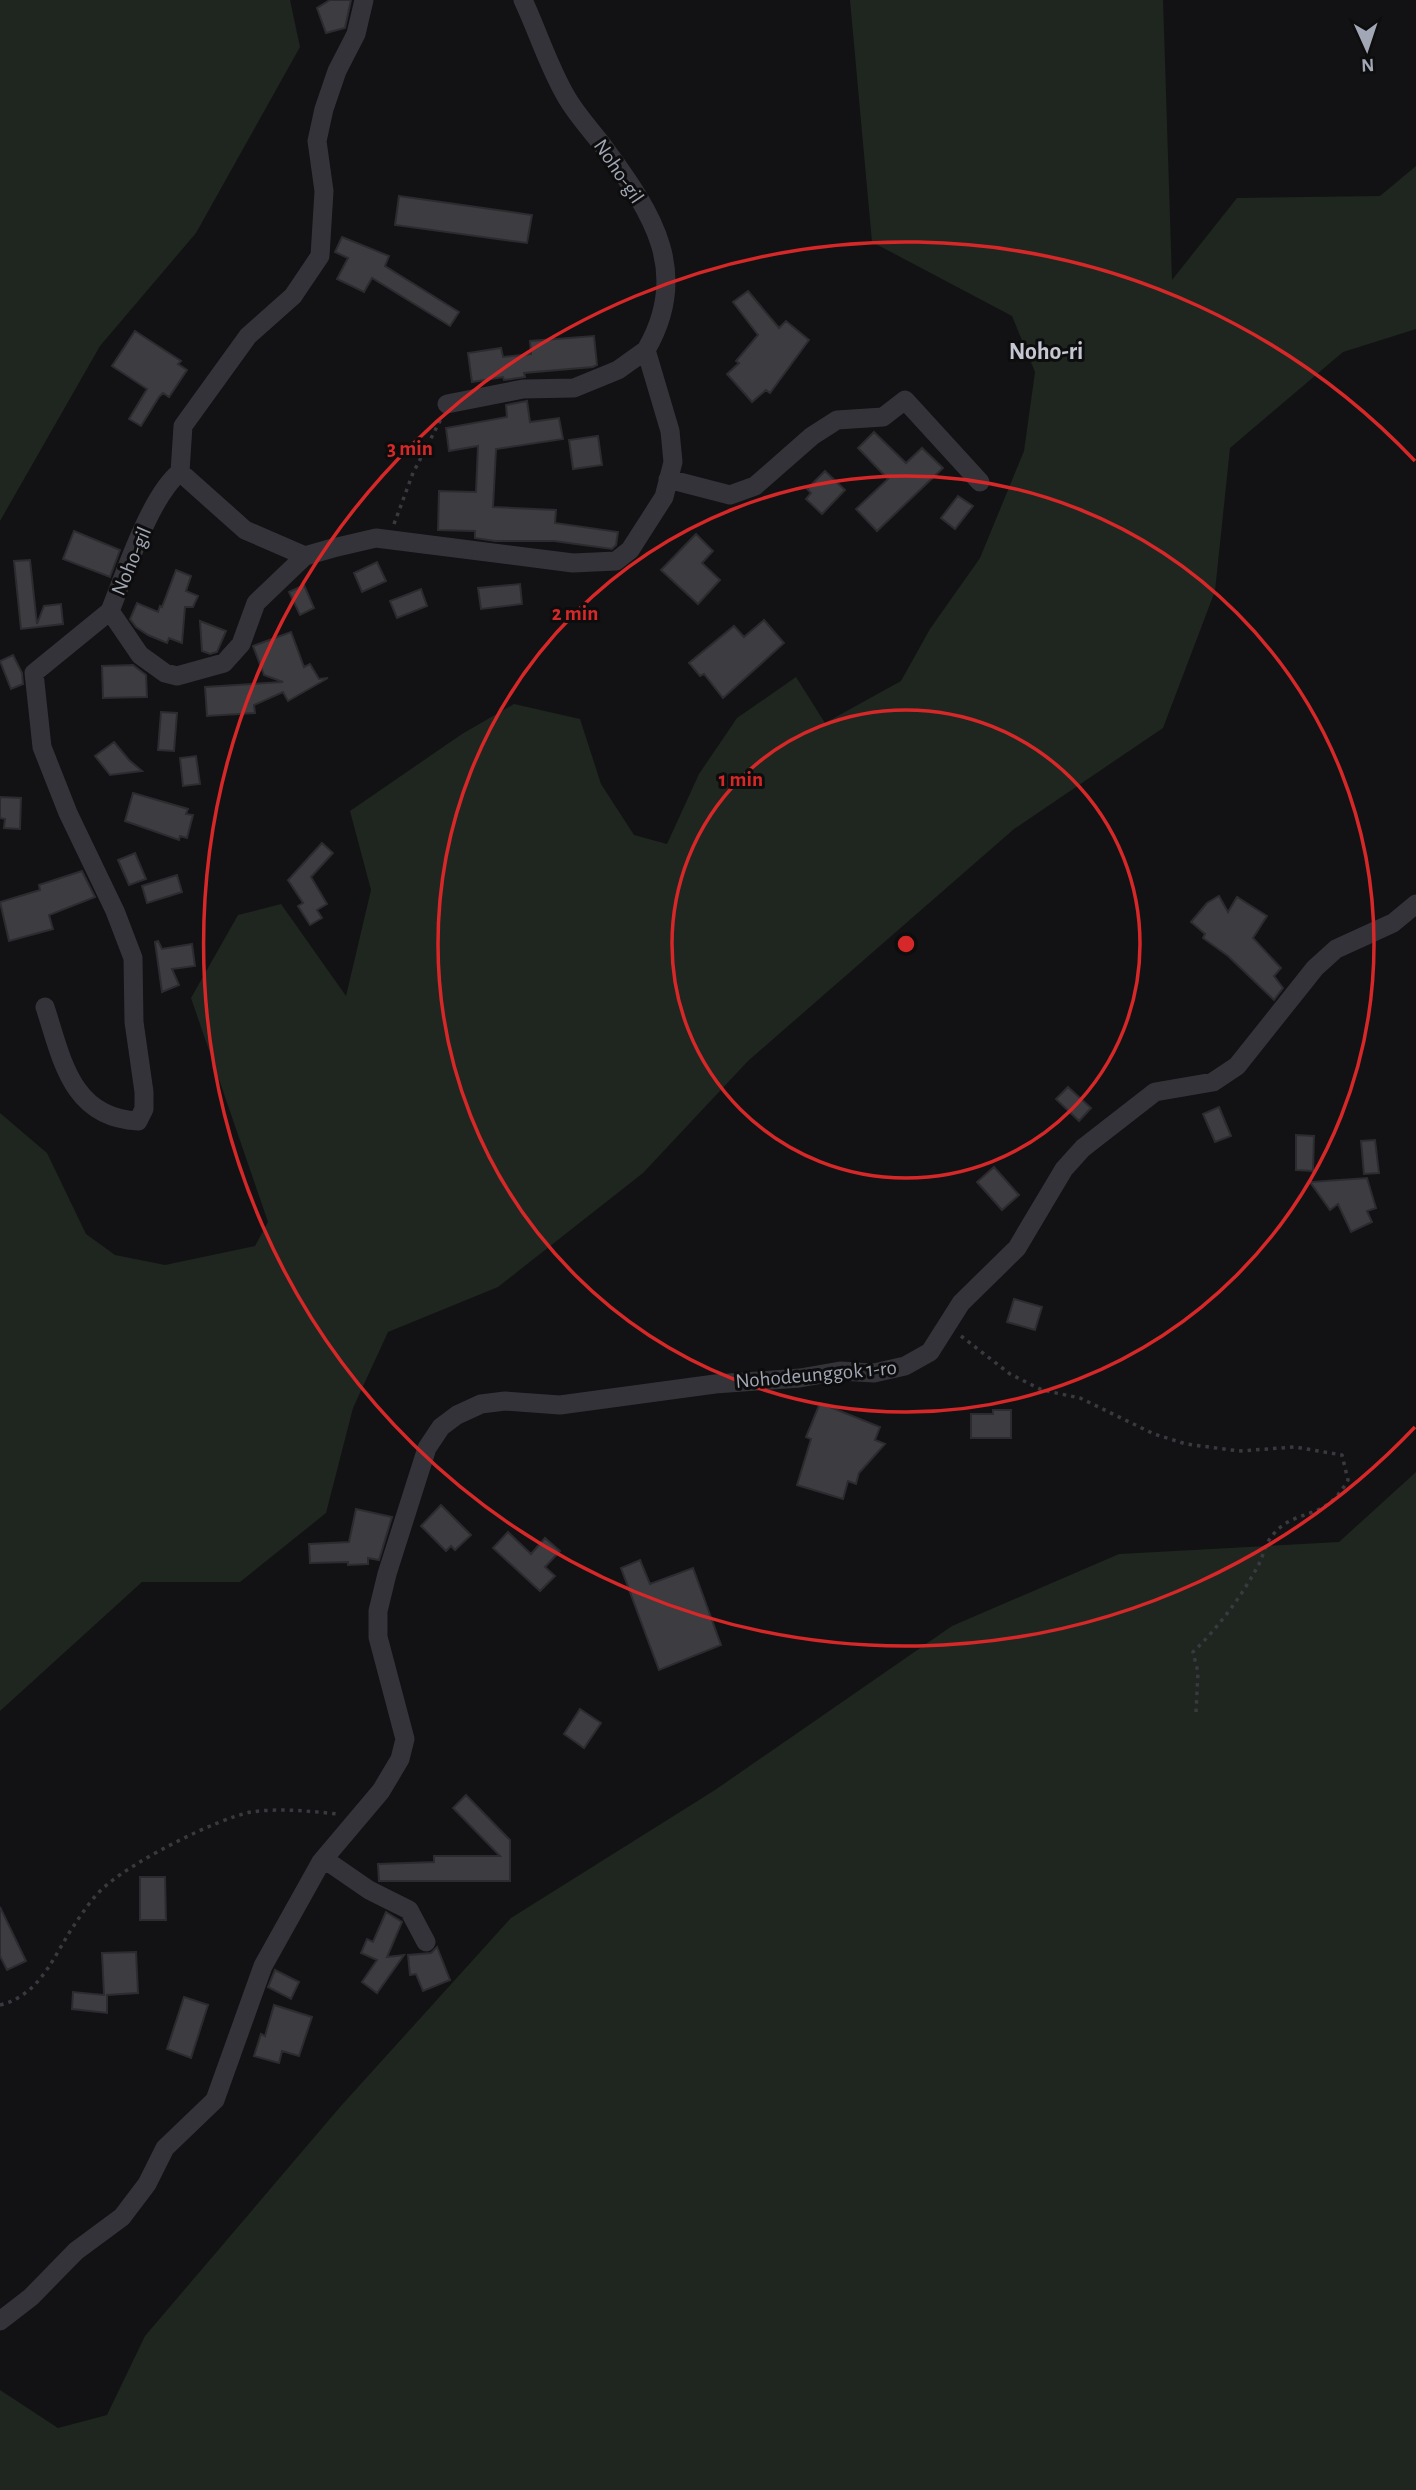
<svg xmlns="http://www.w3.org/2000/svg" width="1416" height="2490" viewBox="0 0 1416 2490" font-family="'Alegreya Sans',sans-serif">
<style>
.green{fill:#1e261f}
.building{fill:#3c3c41;stroke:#2c2c30;stroke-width:2}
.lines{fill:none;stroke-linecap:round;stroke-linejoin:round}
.path{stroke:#393a40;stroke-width:3.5;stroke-dasharray:3.5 5;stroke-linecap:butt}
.minor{stroke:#333339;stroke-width:19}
.ring{fill:none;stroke:#d62828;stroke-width:3.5}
.labels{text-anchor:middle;stroke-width:6;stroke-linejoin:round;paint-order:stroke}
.street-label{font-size:21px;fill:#a2a7b5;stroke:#0d0d0e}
.quarter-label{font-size:24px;font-weight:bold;fill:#c4c6d1;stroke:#0d0d0e}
.centre{fill:#d62828;stroke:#0d0d0e;stroke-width:3.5}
.ring-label{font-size:21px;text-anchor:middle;font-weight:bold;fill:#d62828;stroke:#0d0d0e;stroke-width:6;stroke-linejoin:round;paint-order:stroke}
</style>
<rect width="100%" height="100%" fill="#121214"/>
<path class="green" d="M0,0H290L300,47L196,233L100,346L0,521Z
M850,0H1163L1172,280L1237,198L1380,196L1416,166V329L1343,352L1230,448L1215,591L1163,728L1014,829L748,1061L643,1173L498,1287L388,1332L353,1408L326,1513L240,1582H142L0,1711V1113L47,1153L86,1234L115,1255L165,1265L255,1246L268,1222L191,998L238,915L281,904L346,996L371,890L350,811L462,734L514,704L580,719L601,784L634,835L667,844L699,774L737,718L796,677L825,723L901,681L930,629L980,558L1024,451L1035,372L1012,316L872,242Z
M1416,1472V2490H0V2390L58,2428L107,2415L145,2336L340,2107L511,1918L715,1790L952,1626L1119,1554L1339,1542Z"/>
<path class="building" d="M330,0H351L345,28L326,33L317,8Z
M399,196L532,215L527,243L395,225Z
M342,237L389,256L385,266L459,312L450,326L372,278L364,292L337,279L348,258L335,252Z
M748,291L779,328L786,321L809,340L770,393L766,390L752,402L727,374L739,363L736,361L758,335L733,302Z
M135,331L181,361L178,364L187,370L169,397L163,393L159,397L141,426L129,419L147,389L112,366Z
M594,336L597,365L593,367L524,373L525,377L504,380L503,377L472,382L468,353L501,348L503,357L531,354L530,341Z
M527,401L530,422L559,418L563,439L496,449L493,507L556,510L555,523L618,532L616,545L612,549L554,541H495L475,538V531L438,530L439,491L476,492L478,446L449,451L446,428L507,417L506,405Z
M874,432L906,463L922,448L943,468L877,531L856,509L888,479L858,448Z
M598,436L602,465L573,469L569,440Z
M825,471L845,490L822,514L806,499L811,493L807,489Z
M958,496L973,506L955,529L941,518Z
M74,531L120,550L110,577L63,559Z
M696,534L713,551L702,563L720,580L698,604L661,570Z
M30,560L37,624L44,606L61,604L63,624L21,629L14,561Z
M377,562L386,581L362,592L354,573Z
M176,570L191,576L186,591L198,596L193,607H185L182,643L169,638L167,643L148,635L136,627L130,619L137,603L158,612L160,606L162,607Z
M520,584L522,604L481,609L478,588Z
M304,585L314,608L300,615L289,592Z
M421,589L427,606L397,618L390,601Z
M764,620L784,643L723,698L704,674L700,676L689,663L734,626L744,637Z
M200,621L226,631L217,652L210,654L202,651Z
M291,632L304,667L310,664L319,679L328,678L288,701L283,692L254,705L255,713L207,716L205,687L283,682L264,675L253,646Z
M13,655L22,673L23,684L11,689L0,661Z
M133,665L146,675L147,697L103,698L102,666Z
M161,712L177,713L174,751L158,750Z
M114,742L129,760L142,771L110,775L95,756Z
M196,756L200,784L183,786L180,758Z
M133,793L188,809L186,814L193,815L187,838L180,836L179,840L125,821Z
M0,797L21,798L20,829L4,828L5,819L0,818Z
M322,843L333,853L311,877L327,904L317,910L322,918L310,925L298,906L303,903L288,880Z
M135,853L146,879L129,885L118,860Z
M82,871L95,897L49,915L53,929L9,941L0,902L40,890L39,885Z
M177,875L182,892L147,903L142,886Z
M1219,896L1228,912L1237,897L1267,916L1253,938L1281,968L1274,976L1283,988L1274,1000L1228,956L1203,938L1205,934L1191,922L1207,903Z
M158,941L162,949L192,944L195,966L172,969L179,985L162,992L155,942Z
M1068,1087L1091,1108L1079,1121L1056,1099Z
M1219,1107L1231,1136L1215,1142L1203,1114Z
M1296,1135L1314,1136L1313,1171L1296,1170Z
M1375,1140L1379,1173L1364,1174L1361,1141Z
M994,1167L1019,1195L1002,1210L977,1182Z
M1367,1178L1376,1208L1367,1211L1372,1222L1351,1232L1338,1204L1330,1210L1310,1182Z
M1014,1299L1042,1307L1035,1330L1007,1322Z
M820,1403L880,1427L875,1440L885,1444L859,1473L856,1484L848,1481L843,1499L797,1485L811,1439L806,1437Z
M993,1410H1011V1438H971V1414H993Z
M441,1505L471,1535L455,1550L451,1546L446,1551L421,1526Z
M356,1509L392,1517L379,1560L368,1558V1564L348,1565V1562L310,1563L309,1544L349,1542Z
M508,1532L531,1554L545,1538L560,1551L545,1567L555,1576L540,1591L493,1548Z
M640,1560L650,1584L693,1568L721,1645L659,1670L621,1568Z
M580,1709L601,1723L584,1748L564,1734Z
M466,1795L510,1840V1881H379L378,1864L434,1862V1856H500L453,1808Z
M140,1877H165L166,1920H140Z
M0,1907L26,1961L7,1970L0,1956Z
M386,1912L402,1922L387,1957L404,1955L377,1993L362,1982L377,1960L361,1953L367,1939L373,1942Z
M437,1947L450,1980L423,1991L416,1974L410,1975L408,1955L431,1953Z
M136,1952L138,1993L107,1995V2013L72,2009L73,1992L104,1995L102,1953Z
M275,1970L299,1982L291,1999L268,1987Z
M184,1997L208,2005L191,2058L167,2049Z
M274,2005L312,2017L299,2056L282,2051L279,2063L254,2056L261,2034L265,2036Z"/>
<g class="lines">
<path class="path" d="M394,524L413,473L441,419
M961,1336L1010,1374L1042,1390L1080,1398L1154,1434L1186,1444L1239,1451L1295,1447L1342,1455L1348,1480C1324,1524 1295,1506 1272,1536C1265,1544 1263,1557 1258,1566C1241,1597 1218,1628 1193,1652L1198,1672L1196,1712
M0,2005C43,1994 54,1953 77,1921C85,1909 96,1893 108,1884C136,1860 216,1819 251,1812C279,1808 309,1811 337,1814"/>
<path class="minor" d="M447,404L523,389L574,388L618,370L646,350
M180,472C150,496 125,574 110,611L140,655L165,673L177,676L224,663L241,644L256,603L305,556L333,548L376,538L573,563L616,561L630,550L664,497L673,462L670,431L646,350C691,273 653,214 606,150C594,133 578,117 567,98C549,68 538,32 523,0
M180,472L183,426L248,336L293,296L320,256L324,191L317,141L324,109L337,71L356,34L364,0
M180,472L245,530L305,556
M668,479L730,495L755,486L812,436L837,420L883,417L905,400L980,482
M45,1007C62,1059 71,1118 138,1121L144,1109V1092L134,1022L133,958L115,911L68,813L42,747L34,673L110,611
M324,1859L369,1890L409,1910L426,1942
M0,2321L31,2297L76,2251L122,2217L147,2184L165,2148L215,2100L263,1966L321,1862L381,1791L400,1759L405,1739L378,1637V1611L387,1574L427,1448L441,1427L457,1415L481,1404L505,1401L560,1405L715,1384L800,1378L840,1371L874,1373L905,1366L930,1352L961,1303L1017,1248L1064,1169L1083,1148L1155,1092L1213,1082L1237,1066L1315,968L1336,949L1393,923L1416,904"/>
</g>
<g class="ring">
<circle cx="906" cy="944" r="234"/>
<circle cx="906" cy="944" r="468"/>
<path d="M1415 1427A702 702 0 1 1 1415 461"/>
</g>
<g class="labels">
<g class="street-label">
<text transform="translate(619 171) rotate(56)" y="7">Noho-gil</text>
<text transform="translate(131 561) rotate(-67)" y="7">Noho-gil</text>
<text transform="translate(816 1374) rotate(-5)" y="7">Nohodeunggok 1-ro</text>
</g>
<g class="quarter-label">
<text x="1046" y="359">Noho-ri</text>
</g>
</g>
<circle cx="906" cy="944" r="10" class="centre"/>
<g class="ring-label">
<text x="410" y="455">3 min</text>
<text x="575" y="620">2 min</text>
<text x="741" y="786">1 min</text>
</g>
<g transform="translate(1367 49) rotate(177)" stroke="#0d0d0e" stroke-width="5" paint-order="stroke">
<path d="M0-5L12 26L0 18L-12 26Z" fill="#a2a7b5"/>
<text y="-10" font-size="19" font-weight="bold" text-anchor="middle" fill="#a2a7b5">N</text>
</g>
</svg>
